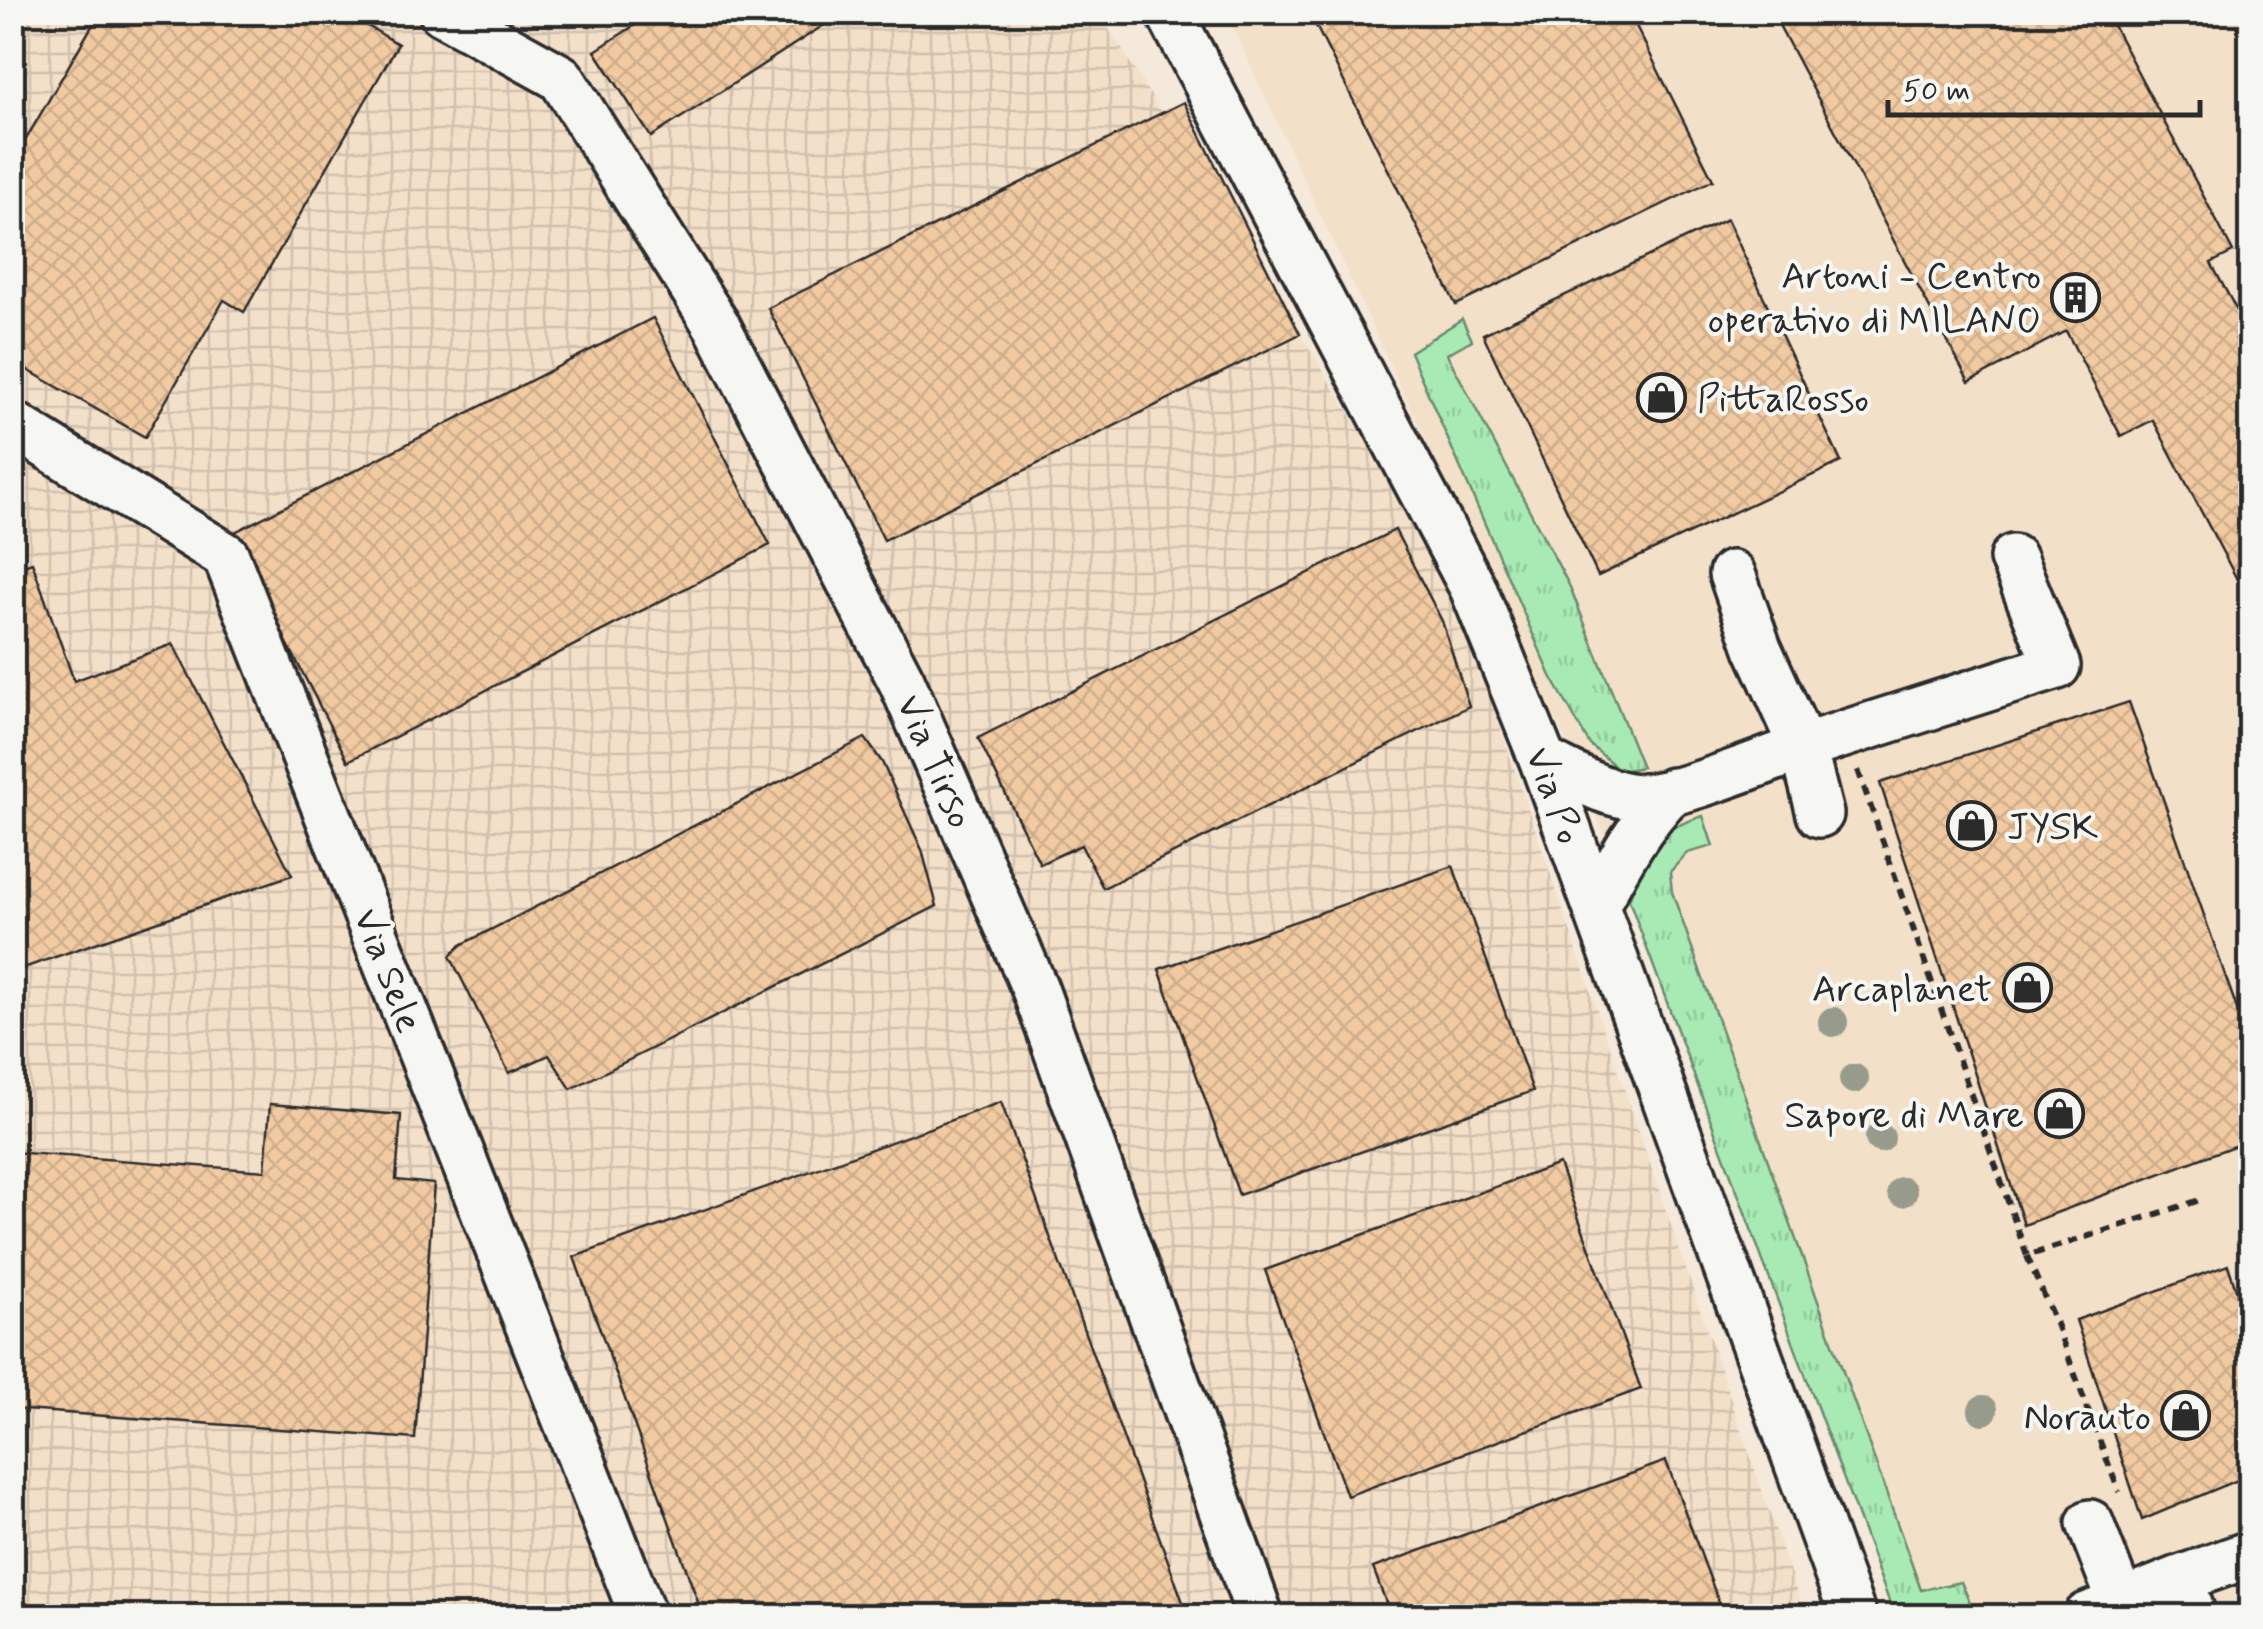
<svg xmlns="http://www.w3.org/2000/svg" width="2263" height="1629" viewBox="0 0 2263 1629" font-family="Mynerve,sans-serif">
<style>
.built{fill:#f3e0c9}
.industrial{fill:url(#industrial-grid)}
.grass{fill:url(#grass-tufts);stroke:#6a8a70;stroke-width:2.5}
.building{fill:url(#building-cross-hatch);stroke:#2b2b2b;stroke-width:2.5}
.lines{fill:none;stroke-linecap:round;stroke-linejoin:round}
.minor-casing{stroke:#2b2b2b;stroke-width:52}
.path{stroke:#2b2b2b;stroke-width:6;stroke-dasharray:10 8;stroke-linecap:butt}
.minor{stroke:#f6f6f2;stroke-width:45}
.tree{fill:#969b8c}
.labels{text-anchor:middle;stroke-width:8;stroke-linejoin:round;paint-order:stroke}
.poi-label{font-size:38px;fill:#2b2b2b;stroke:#f6f6f2;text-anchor:end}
.street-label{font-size:38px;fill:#2b2b2b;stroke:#f6f6f2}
</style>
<defs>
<pattern id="industrial-grid" width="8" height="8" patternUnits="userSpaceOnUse" patternTransform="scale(2.5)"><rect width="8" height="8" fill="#f3e0c9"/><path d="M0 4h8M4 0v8" fill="none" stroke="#d0c0ad"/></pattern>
<pattern id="grass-tufts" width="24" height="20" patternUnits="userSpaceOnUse" patternTransform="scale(2.5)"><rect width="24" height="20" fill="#a8eab4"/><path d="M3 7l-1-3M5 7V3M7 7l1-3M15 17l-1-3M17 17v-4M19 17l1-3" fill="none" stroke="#91c99b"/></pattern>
<pattern id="building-cross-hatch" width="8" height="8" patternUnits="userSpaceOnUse" patternTransform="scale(2.5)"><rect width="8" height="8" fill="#f1caa1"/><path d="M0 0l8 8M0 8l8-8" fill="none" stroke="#cfae8b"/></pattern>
</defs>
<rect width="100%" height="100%" fill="#f4e9da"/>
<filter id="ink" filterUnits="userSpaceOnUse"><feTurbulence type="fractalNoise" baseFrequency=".01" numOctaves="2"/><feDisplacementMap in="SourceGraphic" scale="20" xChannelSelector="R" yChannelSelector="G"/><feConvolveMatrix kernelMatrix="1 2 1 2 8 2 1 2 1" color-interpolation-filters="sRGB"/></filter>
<g filter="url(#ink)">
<path class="built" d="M1226,13H2250V1616H1925L1566,740Z"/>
<path class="industrial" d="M12,13H1099L1444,564L1805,1616H13Z"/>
<path class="grass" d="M1462,319L1472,340L1447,354L1570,587L1642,767L1621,771L1590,745L1551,676L1410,352Z
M1703,816L1713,846L1687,853L1670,872L1672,892L1921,1590L1961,1582L1976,1616H1899L1892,1609L1629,900C1648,846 1646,835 1703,816Z"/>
<path class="building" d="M100,12H344L398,44L244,312L224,300L145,437L12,361V163Z
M655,12H844L651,137L595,51Z
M1309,12H1629L1713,180L1456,305Z
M1772,12H2106L2233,252L2211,263L2249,333L2236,339L2250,365V604L2153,420L2121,436L2066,331L1969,382Z
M1184,102L1300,334L884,540L768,308Z
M1727,219L1841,462L1598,576L1483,334Z
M653,318L770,545L348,761L231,534Z
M1395,530L1442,621L1469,706L1103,888L1081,845L1040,864L978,738Z
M32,562L74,681L173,644L292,875L12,972V569Z
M2129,702L2250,1046V1140L2024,1225L1880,783Z
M865,738L882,762L922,850L937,906L571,1089L549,1055L509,1073L450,956L461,945Z
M1453,866L1533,1091L1239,1195L1159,969Z
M1001,1102L1188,1616H703L574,1257Z
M270,1104L401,1115L396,1180L434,1184L415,1439L12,1409V1152L265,1171Z
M1559,1164L1641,1389L1347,1496L1265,1270Z
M2228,1265L2250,1331V1475L2142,1520L2076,1320Z
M1666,1461L1724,1616H1391L1373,1568Z"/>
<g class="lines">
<defs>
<path id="minor" d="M442,12L561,78L717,326L902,682L1035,989L1260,1616
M1169,12L1473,588L1543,761L1853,1616
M12,424L226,556L643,1616
M1732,574L1758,648L1803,747L2057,666L2013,558
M1543,761C1573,775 1605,795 1638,797C1672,799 1766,760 1803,747L1820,814
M1596,905C1618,864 1639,824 1672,791
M2090,1523L2120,1600
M2180,1579L2250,1554
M2087,1616L2180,1579L2193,1616"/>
</defs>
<use href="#minor" class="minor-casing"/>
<path class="path" d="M1858,770L2027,1256L2203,1199
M2027,1256L2056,1324L2119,1492"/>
<use href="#minor" class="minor"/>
</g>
<g class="tree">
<circle cx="1833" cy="1022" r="15"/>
<circle cx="1854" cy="1079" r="15"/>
<circle cx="1880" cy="1138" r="15"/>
<circle cx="1902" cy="1192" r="15"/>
<circle cx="1983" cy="1410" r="15"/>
</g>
</g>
<defs>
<symbol id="building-ring" viewBox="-11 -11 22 22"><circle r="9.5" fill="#f6f6f2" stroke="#2b2b2b" stroke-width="1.5"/><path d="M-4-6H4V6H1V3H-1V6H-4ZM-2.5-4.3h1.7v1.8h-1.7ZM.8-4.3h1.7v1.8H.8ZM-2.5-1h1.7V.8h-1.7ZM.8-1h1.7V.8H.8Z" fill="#2b2b2b"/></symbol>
<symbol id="shop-ring" viewBox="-11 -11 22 22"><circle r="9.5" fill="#f6f6f2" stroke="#2b2b2b" stroke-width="1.5"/><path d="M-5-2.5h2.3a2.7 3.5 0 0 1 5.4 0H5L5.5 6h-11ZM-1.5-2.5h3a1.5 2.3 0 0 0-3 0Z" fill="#2b2b2b"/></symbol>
</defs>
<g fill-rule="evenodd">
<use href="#building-ring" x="2048" y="270" width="55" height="55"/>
<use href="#shop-ring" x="1634" y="370" width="55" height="55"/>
<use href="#shop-ring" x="1944" y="798" width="55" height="55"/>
<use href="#shop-ring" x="2000" y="960" width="55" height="55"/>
<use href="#shop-ring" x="2032" y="1086" width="55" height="55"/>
<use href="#shop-ring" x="2158" y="1388" width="55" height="55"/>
</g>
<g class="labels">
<g class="poi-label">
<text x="2041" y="288">Artoni - Centro<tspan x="2041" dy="44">operativo di MILANO</tspan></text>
<text x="1697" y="411" text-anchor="start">PittaRosso</text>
<text x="2007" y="839" text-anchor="start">JYSK</text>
<text x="1992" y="1001">Arcaplanet</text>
<text x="2024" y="1127">Sapore di Mare</text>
<text x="2151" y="1429">Norauto</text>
</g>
<g class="street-label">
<text transform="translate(936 761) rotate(67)" y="13">Via Tirso</text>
<text transform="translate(1555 795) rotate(70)" y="13">Via Po</text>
<text transform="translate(389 970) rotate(69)" y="13">Via Sele</text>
</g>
</g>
<rect width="2263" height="1629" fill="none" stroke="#f6f6f2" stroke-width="50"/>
<rect x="25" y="25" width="2213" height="1579" fill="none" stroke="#2b2b2b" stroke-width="4" filter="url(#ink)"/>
<path d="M1888 100v15h312v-15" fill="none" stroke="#2b2b2b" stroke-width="5"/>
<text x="1903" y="100" font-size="30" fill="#2b2b2b" stroke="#f6f6f2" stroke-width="8" paint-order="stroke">50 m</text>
</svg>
